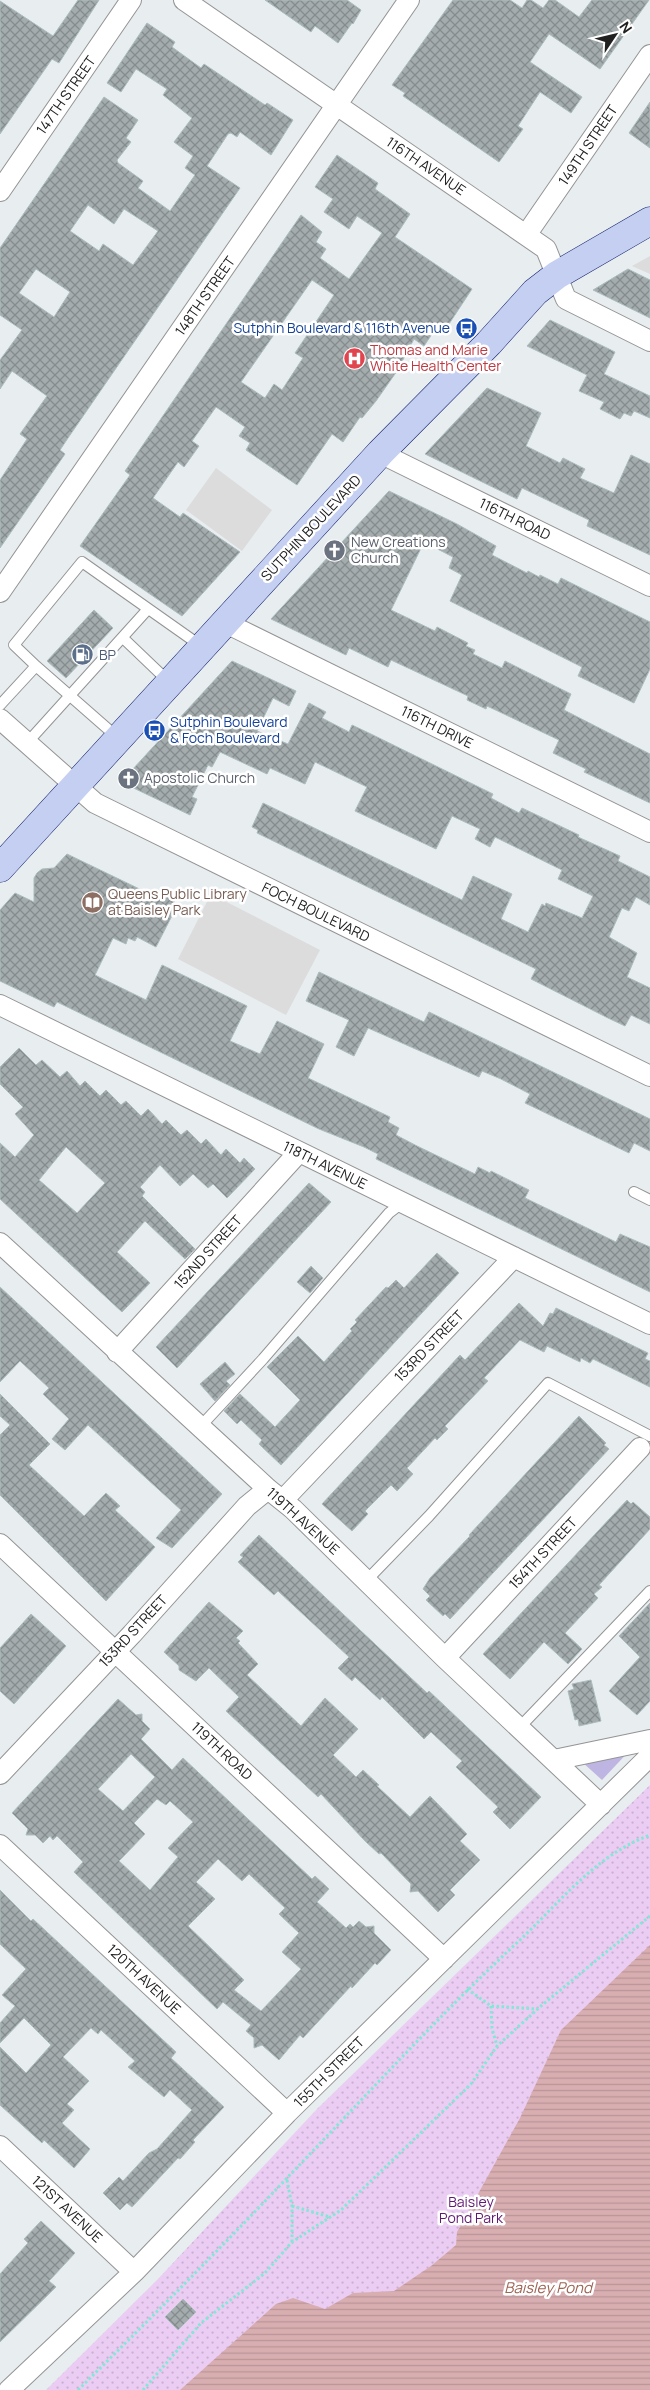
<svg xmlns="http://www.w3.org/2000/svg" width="650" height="2390" viewBox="0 0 650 2390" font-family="Manrope,sans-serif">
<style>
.grass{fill:#bfb5e3}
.park{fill:url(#park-dots)}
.parking{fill:#dcdcdc}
.water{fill:url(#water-rules)}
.building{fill:url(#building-cross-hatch);stroke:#acbdc0;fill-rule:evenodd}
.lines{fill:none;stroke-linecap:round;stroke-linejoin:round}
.lane-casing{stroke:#949494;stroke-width:12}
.street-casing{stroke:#949494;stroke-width:22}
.secondary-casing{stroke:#13236c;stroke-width:29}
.path{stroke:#80e9d6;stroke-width:3;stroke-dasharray:2.5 2.5;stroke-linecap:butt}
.lane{stroke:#fff;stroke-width:10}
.street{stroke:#fff;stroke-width:20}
.secondary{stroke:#c4cff2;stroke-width:28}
.labels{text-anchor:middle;stroke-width:5;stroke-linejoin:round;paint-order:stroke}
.street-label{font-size:14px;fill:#202020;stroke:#fff}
.transit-label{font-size:14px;fill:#164399;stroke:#fff;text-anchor:end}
.health-label{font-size:14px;fill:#be3a42;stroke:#fff;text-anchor:start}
.worship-label{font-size:14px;fill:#5b616d;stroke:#fff;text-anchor:start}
.service-label{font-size:14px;fill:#4e5e75;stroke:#fff;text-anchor:start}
.education-label{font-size:14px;fill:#785e54;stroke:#fff;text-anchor:start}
.park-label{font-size:14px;fill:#611a73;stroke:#fff}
.water-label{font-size:15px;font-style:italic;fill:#9e6454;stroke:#fff}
</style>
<defs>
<pattern id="park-dots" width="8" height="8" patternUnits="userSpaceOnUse" patternTransform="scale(1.25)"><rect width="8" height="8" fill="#ebccf3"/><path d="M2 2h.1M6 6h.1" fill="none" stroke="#c9afd0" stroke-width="1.8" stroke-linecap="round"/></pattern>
<pattern id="water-rules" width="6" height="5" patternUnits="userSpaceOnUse" patternTransform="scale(1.25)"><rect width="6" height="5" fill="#d8aeb1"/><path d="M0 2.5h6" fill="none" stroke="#b99598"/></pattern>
<pattern id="building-cross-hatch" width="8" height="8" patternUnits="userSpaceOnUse" patternTransform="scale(1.25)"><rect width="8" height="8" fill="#a4acae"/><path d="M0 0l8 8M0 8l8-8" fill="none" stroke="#858c8d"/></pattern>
</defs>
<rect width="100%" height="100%" fill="#e8edf0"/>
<path class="grass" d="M632,1748L602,1780L581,1761Z"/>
<path class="park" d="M650,1785V2390H46L158,2279L317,2109Z"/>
<path class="parking" d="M650,256V274L632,266Z
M216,468L272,510L242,551L186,510Z
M211,894L320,950L286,1015L178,959Z"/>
<path class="water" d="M650,1945V2390H180L276,2304L293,2298L325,2309L353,2293L394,2291L431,2266L456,2245L457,2232L520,2118L561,2030Z"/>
<path class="building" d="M78,0H99L59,63L52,59L0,134V1L53,36Z
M265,0H347L361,10L353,24L352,23L338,43L315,26L311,32Z
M453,0H510L522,8L527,0H531L543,8L549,0H555L579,17L592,0H649L600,69L549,34L530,62L582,97L571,113L540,92L518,126L523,129L499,162L403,96L405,93L392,85Z
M147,23L175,42L172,47L201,68L204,64L247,93L265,105L267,103L293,120L271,155L240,132L237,137L231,133L228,134L207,166L240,188L68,438L60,450L65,454L0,548V480L27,439L20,434L47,396L12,371L0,389V360L22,330L0,315V248L104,97L138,120L126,138L131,142L117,160L118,163L143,181L138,188L170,211L195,175L185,168L193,156L174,142L192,118L163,95L167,89L136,69L121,92L107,83ZM88,205L114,224L124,209L158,231L133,265L103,244L99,251L70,231ZM36,269L70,292L54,317L19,293Z
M650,102V148L629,133Z
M337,155L378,183L375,189L410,214L395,237L472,289L445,330L438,325L424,346L414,339L397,371L376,401L362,418L360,417L343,442L332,434L297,485L246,450L250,443L239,436L245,427L216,407L192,441L199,446L184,467L178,462L153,498L180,517L183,513L240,552L182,616L80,546L130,475L125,471L301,215L322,232L316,242L326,249L320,258L349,279L382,233L357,216L349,229L324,212L333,199L315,187ZM312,280L334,295L295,353L303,358L282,390L274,384L265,398L241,382Z
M628,269L650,280V318L593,290Z
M550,320L615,352L604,374L650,396V418L634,411L631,416L624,413L620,419L600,409L604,402L579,391L587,375L527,346Z
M487,388L541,413L526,446L560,463L563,458L585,469L580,478L614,493L631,455L650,464V555L587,526L589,520L522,488L517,499L425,454Z
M389,491L457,524L496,546L492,555L527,573L528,571L539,577L540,575L558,584L561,578L650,622V669L634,703L578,676L582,667L450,601L462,575L449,568L453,557L424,542L391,610L435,631L437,627L468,643L466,646L475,650L473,654L502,668L505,661L571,694L564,710L650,754V803L584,772L586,769L553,753L559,740L487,706L486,709L467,700L468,696L391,660L388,667L349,648L346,655L271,619Z
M94,610L113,628L66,678L47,661Z
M232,661L296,691L289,706L273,698L257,731L288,744L309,703L326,712L322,718L349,732L352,725L373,735L493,794L491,798L519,813L522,808L579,835L578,837L620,856L618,861L650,877V905L636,897L629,911L622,908L609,937L637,953L627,977L650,988V1024L631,1015L625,1026L608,1018L531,979L536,969L257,833L258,830L252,827L263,803L462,900L473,876L512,894L501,919L528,932L542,904L545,906L546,903L582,918L593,896L558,879L562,870L495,837L490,847L475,839L480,829L452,816L436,849L355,811L367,787L315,762L305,784L270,768L267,774L220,752L212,767L208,765L192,797L197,799L190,815L121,782Z
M67,854L154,896H159L162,888L177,896L173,904L177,906L156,947L137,937L135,941L128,938L126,944L113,938L95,975L146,1000L162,965L247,1006L230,1041L260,1054L277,1021L324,1044L308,1078L390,1117L388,1122L399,1128L396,1135L417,1146L475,1174L478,1167L490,1173L491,1171L529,1190L525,1198L616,1242L620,1234L650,1247V1292L376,1159L378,1154L364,1147L319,1129L57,1002L54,1007L0,981V910L15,893L34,902V878L37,873L42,869L54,868Z
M319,972L424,1022L429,1012L650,1119V1151L634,1143L629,1153L525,1103L530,1094L501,1079L482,1071L479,1077L368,1028L354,1056L336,1047L349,1020L306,1001Z
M19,1048L36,1065L42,1060L60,1077L67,1071L80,1086L85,1081L100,1096L106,1090L121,1105L126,1101L141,1116L148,1109L162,1124L166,1120L181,1135L187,1130L201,1144L206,1139L221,1155L226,1149L240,1163L244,1158L255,1169L227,1198L213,1184L208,1188L193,1174L180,1186L160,1165L140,1187L145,1192L142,1196L195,1249L185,1259L145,1221L117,1252L150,1283L122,1312L0,1199V1143L15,1157L34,1135L15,1114L23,1107L0,1084V1067ZM66,1147L105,1183L77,1213L39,1180Z
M309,1183L331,1202L177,1368L156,1347Z
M437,1253L459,1273L281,1465L259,1444L262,1440L241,1420L237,1424L224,1411L240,1394L275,1427L300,1400L267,1367L298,1336L324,1362L352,1331L350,1329L357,1322L355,1320L386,1287L388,1288L396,1280L404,1288Z
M311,1266L323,1278L310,1293L297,1282Z
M0,1287L222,1494L172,1548L156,1538L181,1510L88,1425L65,1450L52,1439L69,1419L43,1394L49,1388L20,1361L0,1382Z
M519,1303L543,1326L550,1313L553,1314L556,1308L648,1353L645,1359L650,1361V1387L593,1359L590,1363L581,1358L580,1362L547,1346L544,1352L520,1340L484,1378L488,1381L445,1426L448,1429L437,1440L435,1438L407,1468L413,1474L397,1491L391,1485L365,1511L368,1514L352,1531L322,1504L460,1355L465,1360Z
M225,1362L235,1374L226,1381L230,1385L215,1401L200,1384Z
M0,1394L50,1444L29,1465L84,1516L106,1493L120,1506L115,1510L155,1547L106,1601L0,1495V1435L10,1425L0,1416Z
M579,1416L606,1443L604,1445L609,1449L450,1619L445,1614L443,1616L426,1600L430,1596L423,1589L430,1578L470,1536L469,1535Z
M627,1500L631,1504L633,1502L650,1517V1529L599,1585L602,1587L594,1594L598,1598L565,1633L582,1649L568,1664L544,1642L510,1679L483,1654Z
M259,1535L427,1693L429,1691L541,1797L510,1829L493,1812L498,1807L456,1767L462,1761L431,1732L424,1739L382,1697L380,1700L355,1677L352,1681L338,1668L349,1657L278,1591L274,1595L238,1562L243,1557L240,1555Z
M209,1602L243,1631L236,1638L240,1641L238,1643L258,1664L247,1675L301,1726L325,1698L358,1729L333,1755L356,1777L363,1770L379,1785L377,1786L410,1817L430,1796L467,1834L460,1841L480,1860L450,1890L455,1895L438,1912L418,1891L410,1892L411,1884L381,1853L379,1854L365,1841L321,1794L318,1797L226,1711L239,1697L209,1668L196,1681L179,1670V1666L164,1652Z
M650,1603V1701L637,1715L609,1691L640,1657L619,1636Z
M31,1614L66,1646L14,1704L0,1691V1648Z
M591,1680L601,1721L579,1726L578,1719L575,1720L568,1691L574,1689L572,1684Z
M118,1699L136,1715L142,1714V1721L150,1729L141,1739L172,1770L183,1758L312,1879L315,1876L329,1889L317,1902L346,1928L350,1924L353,1927L359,1921L366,1927L374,1926V1933L391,1950L377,1965L375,1963L352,1988L351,1986L303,2038L300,2035L279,2060L262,2045L254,2048V2038L246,2031L251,2025L223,2002L217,2009L74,1872L83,1862L57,1836L53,1840L50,1836L43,1843L35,1835H26L28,1829L12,1813ZM131,1754L155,1777L123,1811L98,1789ZM157,1799L166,1805L170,1801L193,1822L168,1848L178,1857L150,1890L119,1861L145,1834L134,1823ZM218,1859L242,1881L249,1874L285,1908L279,1914L299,1933L282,1952L301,1969L261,2011L234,1990L244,1980L188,1926L215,1899L196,1882Z
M0,1890L31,1921L33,1919L176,2052L171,2058L224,2107L193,2140L195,2142L180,2159L178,2158L132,2207L127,2203L120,2210L103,2193L119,2177L123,2181L149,2153L157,2149L192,2110L170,2090L164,2097L128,2067L135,2061L101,2030L98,2034L91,2028L63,2057L89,2081L67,2104L74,2110L62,2123L90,2149L74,2168L44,2140L42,2143L0,2105V2047L26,2073L51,2045L24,2018L0,2043V2023L15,2006L2,1995L26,1969L0,1944Z
M41,2221L75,2253L49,2281L56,2287L0,2342V2274L28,2243L24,2239Z
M183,2299L196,2312L178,2330L165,2317Z"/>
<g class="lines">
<defs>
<path id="lane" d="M123,638L168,681
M36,666L117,737
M0,705L36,666L14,645L82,562L201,646
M27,743L148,609
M634,1192L650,1200
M200,1427L263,1359L389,1213L402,1203
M366,1581L429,1516L548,1383L650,1436
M519,1728L650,1591"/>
<path id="street" d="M184,0L546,249L566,299L650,341
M0,191L131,0
M526,235L650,55
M380,453L650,586
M0,592L409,0
M224,622L650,832
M0,719L95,803L650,1076
M0,1005L650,1324
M0,1243L268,1489L293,1509L445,1658L601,1805
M117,1352L299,1152
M283,1500L514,1257
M0,1544L444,1959
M445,1658L640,1448
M554,1760L650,1740
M0,1774L132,1634L247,1506L268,1489
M0,1845L287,2113
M0,2146L134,2272
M9,2390L134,2272L287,2113L650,1756"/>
<path id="secondary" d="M0,868L380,453L489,343L535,292L557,275L650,221"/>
</defs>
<use href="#lane" class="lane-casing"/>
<use href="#street" class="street-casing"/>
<use href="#secondary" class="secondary-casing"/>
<path class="path" d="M467,1989L491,2006L537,2009
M491,2006L492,2028L497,2046
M287,2180L292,2206V2242
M292,2206L330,2217
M78,2390C149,2320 219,2250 287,2178C364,2098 439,2015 520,1940C561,1901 596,1855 650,1835
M143,2390L201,2323L265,2273L292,2242L341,2210L471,2084L497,2046L541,2006L650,1916"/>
<use href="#lane" class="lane"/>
<use href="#street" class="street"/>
<use href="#secondary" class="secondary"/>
</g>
<defs>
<symbol id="bus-disc" viewBox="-11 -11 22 22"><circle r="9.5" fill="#1a4fb4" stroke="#fff"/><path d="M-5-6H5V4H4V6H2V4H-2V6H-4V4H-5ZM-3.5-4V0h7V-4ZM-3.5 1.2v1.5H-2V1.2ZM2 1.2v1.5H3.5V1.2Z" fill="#fff"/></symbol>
<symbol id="hospital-disc" viewBox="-11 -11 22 22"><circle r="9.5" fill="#e0444e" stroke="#fff"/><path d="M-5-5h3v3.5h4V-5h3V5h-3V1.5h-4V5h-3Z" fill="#fff"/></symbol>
<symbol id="church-disc" viewBox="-11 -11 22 22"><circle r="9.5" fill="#6b7280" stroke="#fff"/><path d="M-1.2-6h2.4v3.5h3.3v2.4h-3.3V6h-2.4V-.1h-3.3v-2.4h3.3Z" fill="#fff"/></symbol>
<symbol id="fuel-disc" viewBox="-11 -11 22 22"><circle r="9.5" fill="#5c6f8a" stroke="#fff"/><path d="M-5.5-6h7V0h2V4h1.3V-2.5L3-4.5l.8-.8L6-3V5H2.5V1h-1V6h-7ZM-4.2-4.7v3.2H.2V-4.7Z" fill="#fff"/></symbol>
<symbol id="library-disc" viewBox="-11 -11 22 22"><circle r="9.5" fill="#8d6e63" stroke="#fff"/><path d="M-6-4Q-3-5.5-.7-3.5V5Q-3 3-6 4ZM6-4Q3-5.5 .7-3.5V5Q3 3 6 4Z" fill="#fff"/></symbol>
</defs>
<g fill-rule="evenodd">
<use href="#bus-disc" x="454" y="316" width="25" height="25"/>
<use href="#hospital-disc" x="342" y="346" width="25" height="25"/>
<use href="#church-disc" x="322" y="538" width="25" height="25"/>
<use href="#fuel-disc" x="70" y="642" width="25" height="25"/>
<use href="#bus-disc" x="142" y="718" width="25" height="25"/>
<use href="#church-disc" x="116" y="766" width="25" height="25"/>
<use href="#library-disc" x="80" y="890" width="25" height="25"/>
</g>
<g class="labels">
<g class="street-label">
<text transform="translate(66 95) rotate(-55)" y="5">147TH STREET</text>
<text transform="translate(588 145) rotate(-56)" y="5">149TH STREET</text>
<text transform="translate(426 166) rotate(34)" y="5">116TH AVENUE</text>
<text transform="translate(205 296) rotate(-55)" y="5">148TH STREET</text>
<text transform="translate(515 519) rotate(26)" y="5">116TH ROAD</text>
<text transform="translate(311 528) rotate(-47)" y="5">SUTPHIN BOULEVARD</text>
<text transform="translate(437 727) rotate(26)" y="5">116TH DRIVE</text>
<text transform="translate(316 912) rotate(26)" y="5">FOCH BOULEVARD</text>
<text transform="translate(325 1165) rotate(26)" y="5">118TH AVENUE</text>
<text transform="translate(208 1252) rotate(-48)" y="5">152ND STREET</text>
<text transform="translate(429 1346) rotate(-46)" y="5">153RD STREET</text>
<text transform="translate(303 1521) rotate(42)" y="5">119TH AVENUE</text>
<text transform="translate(543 1553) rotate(-47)" y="5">154TH STREET</text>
<text transform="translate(133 1631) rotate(-47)" y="5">153RD STREET</text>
<text transform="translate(222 1751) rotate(43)" y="5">119TH ROAD</text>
<text transform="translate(144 1979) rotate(43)" y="5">120TH AVENUE</text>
<text transform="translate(329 2072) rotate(-45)" y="5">155TH STREET</text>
<text transform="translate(67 2209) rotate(43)" y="5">121ST AVENUE</text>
</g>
<g class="transit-label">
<text x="450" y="333">Sutphin Boulevard &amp; 116th Avenue</text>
<text x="170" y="727" text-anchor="start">Sutphin Boulevard<tspan x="170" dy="16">&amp; Foch Boulevard</tspan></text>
</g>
<g class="health-label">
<text x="370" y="355">Thomas and Marie<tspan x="370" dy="16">White Health Center</tspan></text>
</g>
<g class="worship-label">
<text x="351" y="547">New Creations<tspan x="351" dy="16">Church</tspan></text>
<text x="144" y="783">Apostolic Church</text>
</g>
<g class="service-label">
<text x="99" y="660">BP</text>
</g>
<g class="education-label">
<text x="108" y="899">Queens Public Library<tspan x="108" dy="16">at Baisley Park</tspan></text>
</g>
<g class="park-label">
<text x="471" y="2207">Baisley<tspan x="471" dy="16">Pond Park</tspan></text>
</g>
<g class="water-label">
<text x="548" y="2293">Baisley Pond</text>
</g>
</g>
<g transform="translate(615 35) rotate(55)" stroke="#ffffff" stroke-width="4" paint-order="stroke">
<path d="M0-4L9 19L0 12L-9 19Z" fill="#202020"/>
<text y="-8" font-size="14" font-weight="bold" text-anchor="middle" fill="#202020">N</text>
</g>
</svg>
